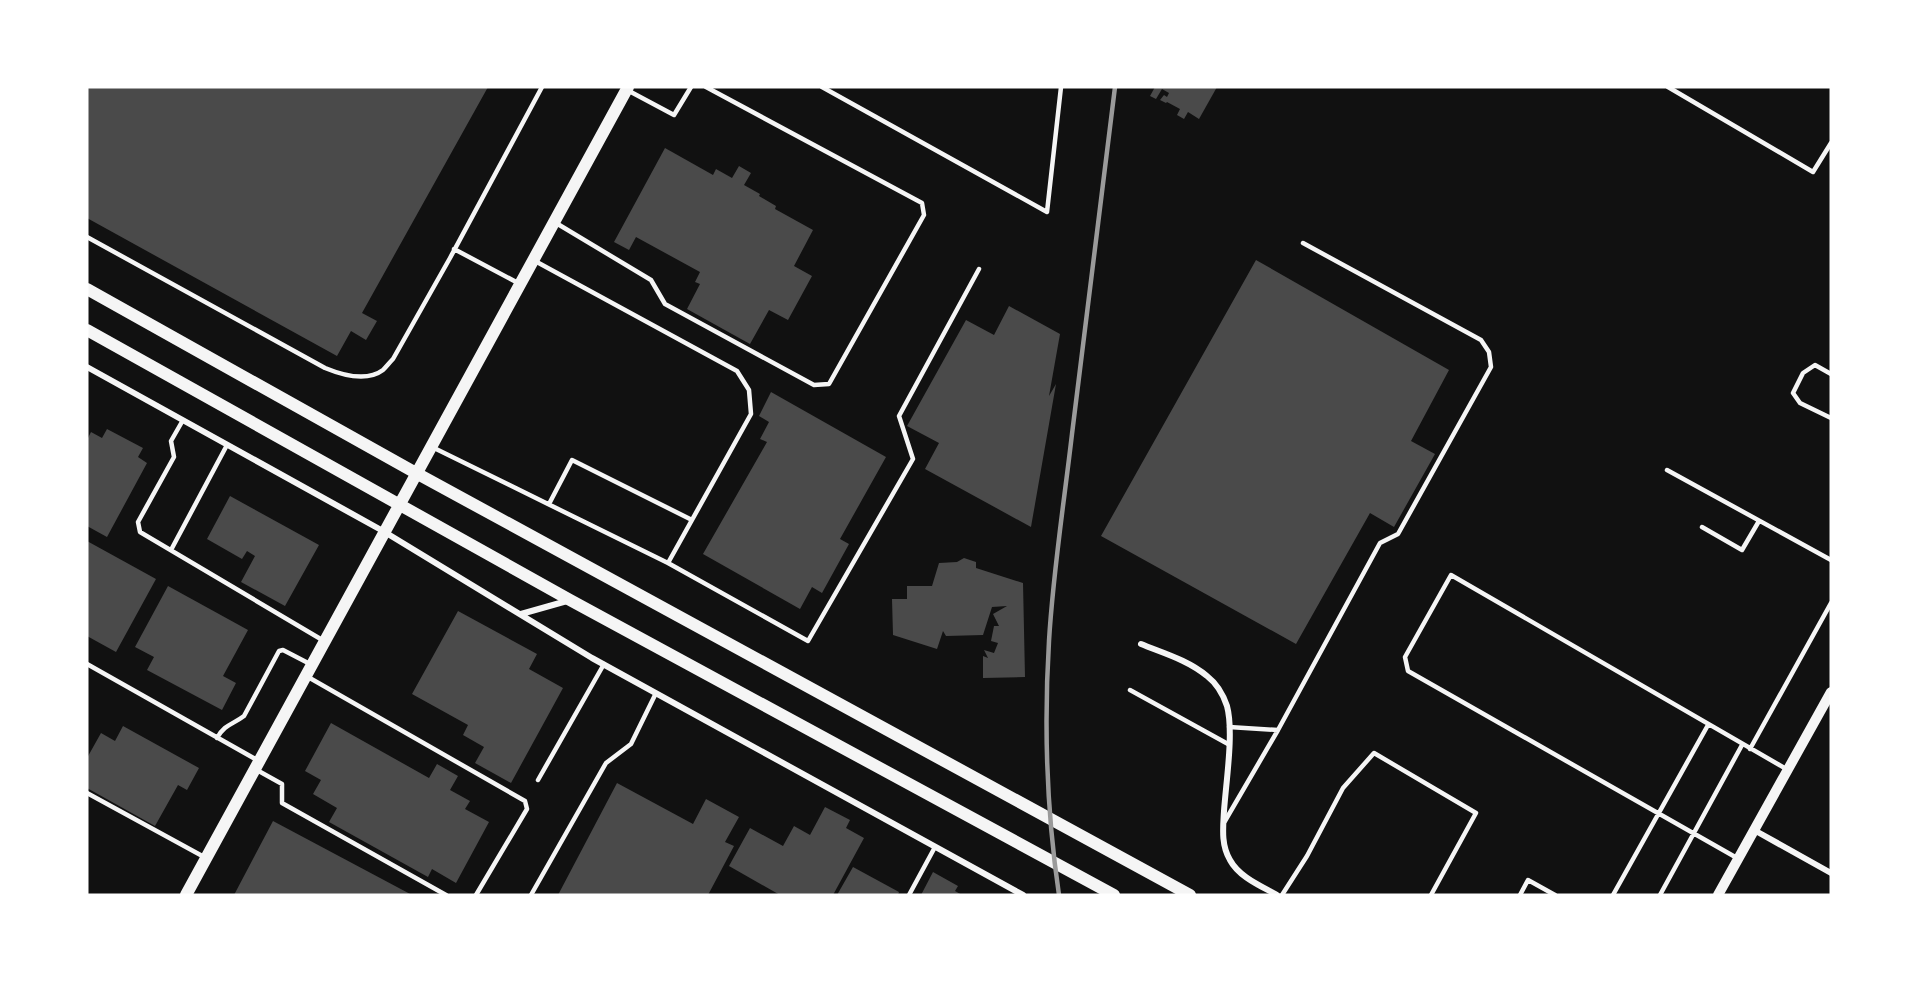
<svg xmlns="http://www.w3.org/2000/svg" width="1918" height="982" viewBox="0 0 1918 982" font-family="Jost,sans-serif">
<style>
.building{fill:#4a4a4a}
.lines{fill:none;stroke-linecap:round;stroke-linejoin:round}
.service{stroke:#f5f5f5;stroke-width:4.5}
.minor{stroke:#f5f5f5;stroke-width:6}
.tertiary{stroke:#f5f5f5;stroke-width:10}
.secondary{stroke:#f5f5f5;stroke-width:12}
.rail{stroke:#9a9a9a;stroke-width:4.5}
</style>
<rect width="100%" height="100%" fill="#111"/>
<path class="building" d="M87,87H488L362,313L377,321L366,340L351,331L337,356L87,218Z
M1155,87H1217L1199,119L1188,112L1184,119L1177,115L1180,109L1167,102L1166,103L1160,100L1164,95L1167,97L1169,93L1162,89L1156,99L1150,96Z
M665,148L713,175L716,169L732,178L739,166L751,173L744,185L760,194L759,196L776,206L775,209L813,230L794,266L812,276L788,320L769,310L750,344L687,309L700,284L695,282L700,272L636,237L629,250L614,242Z
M1256,260L1449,370L1411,441L1435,454L1394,527L1370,513L1296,644L1101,536Z
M1009,306L1060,334L1049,396L1056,384L1031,527L925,469L939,443L907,426L966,320L994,335Z
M771,392L886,457L840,539L849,544L822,593L812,587L800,609L703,554L767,442L760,439L769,422L759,416Z
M107,429L143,448L138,457L147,463L107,537L87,526V440L91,432L102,438Z
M230,496L319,545L285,606L241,582L255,556L247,551L242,559L207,539Z
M87,541L156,579L116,652L87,636Z
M964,558L976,562V568L1023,583L1025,677L983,678V656L988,658L984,650L994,653L998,643L991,641L994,626H999L993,614L1007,606L992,607L983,635L946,636L943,631L937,649L893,635L892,599H907V586H932L939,563L957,562Z
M168,586L248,630L223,676L236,683L222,710L147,670L154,657L135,647Z
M458,611L537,654L529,669L563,688L511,783L475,763L484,747L463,735L468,725L412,694Z
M331,723L429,778L437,764L458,776L450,790L470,801L465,809L489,822L456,883L432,869L428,877L329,822L337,808L313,794L321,780L305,771Z
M123,726L199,768L187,790L178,785L155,826L87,788V758L101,733L115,741Z
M617,783L693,824L706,799L739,817L725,842L734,846L708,895H558Z
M825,807L850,820L846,828L864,838L833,895H780L729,866L750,828L783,846L794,826L810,835Z
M273,821L412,895H234Z
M853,867L899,892L898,895H837Z
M933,872L958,886L955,891L962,895H921Z"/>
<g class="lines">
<path class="service" d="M822,87L1047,212L1061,87
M1668,87L1813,172L1831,143
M629,91L674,115L691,87
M556,223L651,280L665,304L814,385L829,384L924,215L922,203L706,87
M87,237L325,368C342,375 367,382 383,370C386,367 390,362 393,359L450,258L542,87
M454,249L520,284
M1831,374L1815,365L1803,373L1793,393L1800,403L1831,418
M183,420L171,441L174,457L138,522L140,532L324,641
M432,447L668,563L751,414L749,390L737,371L535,261
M1667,470L1831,560
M549,504L572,460L692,520
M1702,527L1742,550L1759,521
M171,550L227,445
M668,563L808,641L913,459L899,416L979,269
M87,664L257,760
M308,677L525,801L527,809L476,895
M1130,690L1228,744
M1229,727L1278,730
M217,738C225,724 232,725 244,716L279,651L283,650L310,664
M1750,749L1831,603
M255,769L282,784V803L446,895
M538,780L604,664
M87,793L206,858
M1225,821L1278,730L1380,543L1398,534L1491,367L1489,352L1481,340L1303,243
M1737,858L1408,671L1405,657L1451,575L1788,770
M531,895L606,763L631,744L656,693
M909,895L935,847
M1282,895L1307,856L1343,788L1374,753L1476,813L1431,895
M1520,895L1528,880L1555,895
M1613,895L1708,725
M1660,895L1742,745"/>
<path class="minor" d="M87,367L383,531L592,658L1023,895
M521,614L567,601
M1141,644C1163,653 1188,660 1207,676C1216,683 1223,694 1227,706C1234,732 1226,782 1224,811C1223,828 1221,845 1230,860C1239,877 1261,886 1277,895
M1754,830L1831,873"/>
<path class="tertiary" d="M1718,895L1831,692"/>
<path class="secondary" d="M87,289L416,473L1190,895
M87,330L570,600L1114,895
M186,895L628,87"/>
<path class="rail" d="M1059,895C1047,814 1044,723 1049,641C1053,572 1064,503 1072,434C1086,318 1101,203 1115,87"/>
</g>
<rect width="1918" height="982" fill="none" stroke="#ffffff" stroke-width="177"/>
</svg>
